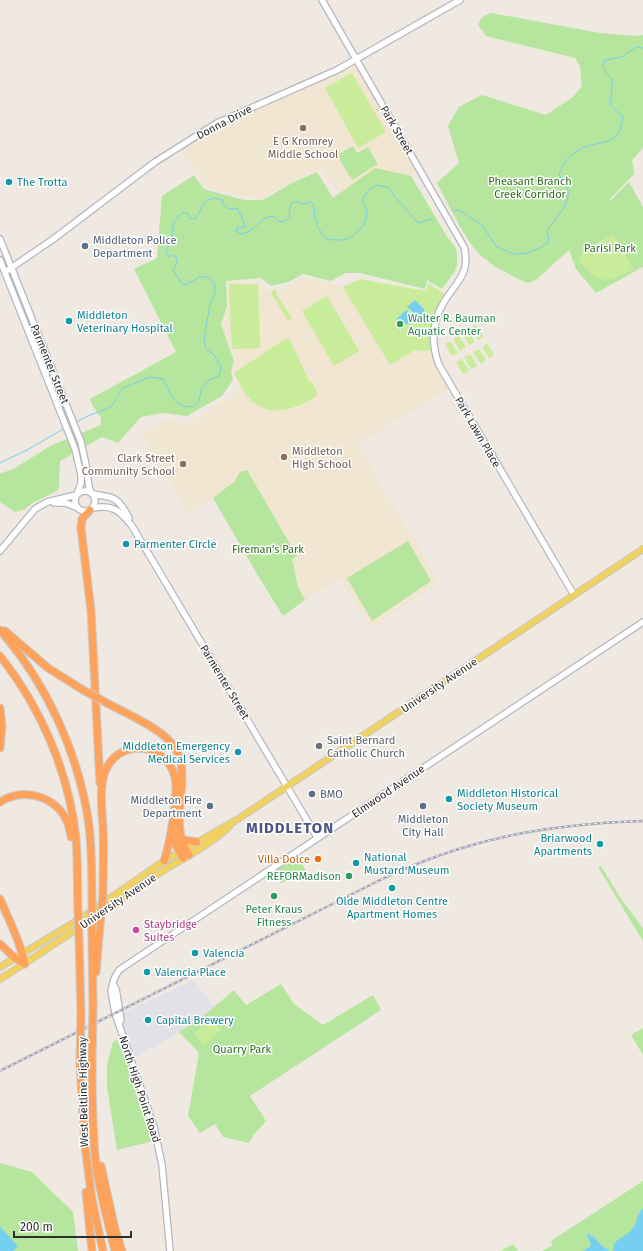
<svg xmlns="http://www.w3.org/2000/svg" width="643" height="1251" viewBox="0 0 643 1251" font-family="'Fira Sans',sans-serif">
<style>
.industrial{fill:#e3e1e8}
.education{fill:#f0e6d1}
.green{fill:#b6e59e}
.pitch{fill:#c9ec9a}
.water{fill:#75cff0}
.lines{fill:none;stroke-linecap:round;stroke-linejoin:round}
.stream{stroke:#75cff0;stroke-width:1}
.secondary-casing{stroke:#b4b7c1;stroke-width:8}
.primary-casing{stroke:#c9c9c9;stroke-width:8}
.highway-casing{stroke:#c9c9c9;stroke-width:9}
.secondary{stroke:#fff;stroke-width:5.5}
.primary{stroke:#f2d163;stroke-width:6}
.highway{stroke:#ffa35c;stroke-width:7}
.rail-casing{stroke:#a3a6b8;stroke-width:2.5}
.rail{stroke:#fff;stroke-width:1;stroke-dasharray:3;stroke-linecap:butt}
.highway-bridge-casing{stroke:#c9c9c9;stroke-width:9;stroke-linecap:butt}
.highway-bridge{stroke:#ffa35c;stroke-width:7}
.education-dot{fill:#8d6e63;stroke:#fff;stroke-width:1.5}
.culture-dot{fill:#0f9aa8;stroke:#fff;stroke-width:1.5}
.service-dot{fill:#5c6f8a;stroke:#fff;stroke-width:1.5}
.leisure-dot{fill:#2e9e5b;stroke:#fff;stroke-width:1.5}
.worship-dot{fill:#6b7280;stroke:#fff;stroke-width:1.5}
.food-dot{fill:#e8710a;stroke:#fff;stroke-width:1.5}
.hotel-dot{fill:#d1479c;stroke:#fff;stroke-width:1.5}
.labels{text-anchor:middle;stroke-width:3;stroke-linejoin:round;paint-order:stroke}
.street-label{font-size:11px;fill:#2e2e2e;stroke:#fff}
.education-label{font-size:11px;fill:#785e54;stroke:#fff}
.park-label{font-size:11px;fill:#2c6e1b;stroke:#fff}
.culture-label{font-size:11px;fill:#0d838f;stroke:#fff;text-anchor:start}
.service-label{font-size:11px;fill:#4e5e75;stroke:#fff;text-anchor:start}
.leisure-label{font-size:11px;fill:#27864d;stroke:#fff;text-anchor:start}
.worship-label{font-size:11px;fill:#5b616d;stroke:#fff;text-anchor:start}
.food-label{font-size:11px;fill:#c56008;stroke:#fff;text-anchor:end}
.hotel-label{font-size:11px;fill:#b23c85;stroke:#fff;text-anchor:start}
.district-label{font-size:15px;font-weight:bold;letter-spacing:1px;fill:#4d5680;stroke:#fff}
</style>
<rect width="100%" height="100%" fill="#efe9e1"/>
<path class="industrial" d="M194,980L214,1008L201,1018L172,1037L131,1059L119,1023L120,1014Z"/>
<path class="education" d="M356,59L421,172L355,184L338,193L321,169L295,180L260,199L207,188L179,147L203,132Z
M303,277L343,287L390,365L415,350L427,351L434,349L452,388L357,444L439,582L371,628L341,581L337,579L305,600L298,587L292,559L297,555L247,470L240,472L234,482L225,490L189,514L141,435L172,417L185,425L240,390L232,370L236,361L222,324L228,307L227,281L260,283L267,292L276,287L279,292Z"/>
<path class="green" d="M491,13L600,33L633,36L643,35V148L632,160L634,174L610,199L609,202L629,182L643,207V267L596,293L576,269L569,250L536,280L528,283L520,280L494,266L479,254L470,243L459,225L437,183L459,163L448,126L459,107L482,95L546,115L573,97L582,86L580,67L575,58L486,36L478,25L482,17Z
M353,146L357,153L368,147L378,164L352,180L337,155Z
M375,168L411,176L446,235L455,247L457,253V264L455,271L442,289L427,280L425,289L360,273H346L331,281L303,274L288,282L271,286L261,278L226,281L227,307L221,324L234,361L231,371L233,380L222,396L187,416L164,413L141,417L118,443L102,437L60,461L59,487L57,491L32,503L25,509L15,512L0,502V474L15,468L52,445L101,425V418L93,406L90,399L176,352L134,269L157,258L162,196L194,175L204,189L244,200H263L292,183L317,172L333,198Z
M247,470L297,556L292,559L298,587L305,600L283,616L260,579L213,498L234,482L240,472Z
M408,541L431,581L372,621L347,578Z
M298,856L306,871L282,883H280L274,872Z
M601,866L621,899L643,928V941L598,867Z
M281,984L294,1004L323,1025L373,995L381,1010L250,1096L266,1121L255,1133L249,1143L223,1137L215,1124L200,1133L188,1116L199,1053L179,1032L201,1018L234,990L246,1005Z
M643,1028V1055L631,1035Z
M117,1040L128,1064L133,1085L153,1141L117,1150L107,1087V1065L113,1041Z
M0,1163L32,1172L73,1212L78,1251H0Z
M643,1181V1251H542L553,1245L551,1241Z
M513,1244L518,1251H501Z"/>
<path class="pitch" d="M352,73L386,132L358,148L325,88Z
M611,235L614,236L634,269C606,283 600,286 578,260C587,246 597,243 611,235Z
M360,279L426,291L428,283L448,296L438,313L434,349L424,351L415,350L390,365L343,287Z
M229,284H258L260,348L232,349Z
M275,289L277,293L276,294L292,318L288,321L271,292Z
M327,296L359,351L334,366L302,311Z
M476,325L483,337L478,340L470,328Z
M468,330L475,342L469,345L462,333Z
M459,336L466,347L460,351L453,339Z
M285,339L290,340L310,383L312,382L318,395C297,409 268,420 248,397C242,390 239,381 234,373Z
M450,341L458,353L452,356L445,344Z
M487,343L494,355L489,358L482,347Z
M479,349L486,360L481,364L473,352Z
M470,354L477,366L471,369L464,357Z
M462,359L469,371L463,374L456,362Z
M265,545L269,555L262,558L258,548Z
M211,1019L221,1030L204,1045L194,1033Z"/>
<path class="water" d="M415,300L425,310C416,319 408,330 396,320L406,310L410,313H412V311L407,307Z
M643,1208V1251H613L614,1243L631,1231L636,1223L638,1215Z
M0,1227L18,1246L13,1251H0Z
M588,1233L591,1236H593L602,1246L610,1251H583L591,1246L590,1242L587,1235Z"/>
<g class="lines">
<path class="stream" d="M454,211L459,210L482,225L497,247L514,254L528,253L543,246L549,242L547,230C555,220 573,201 567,188C565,183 561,179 559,174C561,170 563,164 566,161C570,156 578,150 583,148C604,139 619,147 623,117L610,105L612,90V79L603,68L605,60L622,57L636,47L643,48
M76,422L88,416L111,407L123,388L150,377L163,379C167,385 169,393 174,399C179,407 194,411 199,400C201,396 200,391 202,388C206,381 212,378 219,376L221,367L214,355L206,349L204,340L206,327L210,304L215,293V284L210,278L202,276L185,285L181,283L173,269L177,263L176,257L173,255L169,257L166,251L173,236L172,230L174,222L182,213H187L190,219L196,218C203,205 207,194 223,200V205L230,209L237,208C240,215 244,219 245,227L237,228L236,231L242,234C245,233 249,232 251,230C261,223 260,218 274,216L279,222L287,220L290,217L289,210L292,203L298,201L302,204L312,202C315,208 314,212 315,218C317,227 321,233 326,239C331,240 336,240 341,240C354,239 367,226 367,213C367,208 363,203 363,198L369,190L377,185L387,187L418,223L432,219
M0,463L27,450L65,428"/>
<defs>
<path id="secondary" d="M322,0L464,247C471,274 456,282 444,302C432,322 431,344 439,365L574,595
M0,239L81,442L86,465L89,487L91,492
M0,260L75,449L81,475V483L77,494
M5,272L52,240L155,162L217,123L337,70L460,0
M75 501a10 10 0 1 1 20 0a10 10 0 1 1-20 0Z
M93,494C98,495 104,496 109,497C119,499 125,510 129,518
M54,503H66L78,508
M93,508C113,504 120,511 132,526L317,837
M0,551L35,509L47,502L76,495
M113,984L116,989L121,1020L119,1023
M170,1251L162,1165L154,1127L115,1013L111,991L114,979L119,970L643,622"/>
<path id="primary" d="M0,967L77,921L164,861L235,821L643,549
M0,979C52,947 102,911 153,877C178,861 207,847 229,827"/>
<path id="highway" d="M90,510L82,519L81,528L91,610L100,783
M0,630C47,684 79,754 89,825C92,850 92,875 92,901
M5,631L48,668L83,690
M0,656C41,707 69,773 76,838C78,862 77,887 78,911
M107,703C125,713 147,722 163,735C204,767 162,814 189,855
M0,708L2,726L0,748
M0,802C24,787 55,796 67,821C69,826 70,831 71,837
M173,831L176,845L183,858
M180,838L185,840L197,842
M103,894C103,872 104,849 103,827C102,811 99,787 105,772C117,739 163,741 174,774C180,789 170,844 164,861
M0,899C9,920 20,941 25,964
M92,931L93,1006
M79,939L81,1013
M0,944L15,958L25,964
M96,972L100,925
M92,1060C92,1095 92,1130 96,1164C100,1194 108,1222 115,1251
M80,1064L85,1146L92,1199L103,1251
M101,1166L115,1229L122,1251
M86,1192L92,1251"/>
</defs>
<use href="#secondary" class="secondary-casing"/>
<use href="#primary" class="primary-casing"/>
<use href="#highway" class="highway-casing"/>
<use href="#secondary" class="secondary"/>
<use href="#primary" class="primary"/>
<use href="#highway" class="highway"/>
<defs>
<path id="rail" d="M0,1071L376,882C464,839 546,824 643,821"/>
</defs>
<use href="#rail" class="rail-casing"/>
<use href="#rail" class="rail"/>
<defs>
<path id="highway-bridge" d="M83,690L107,703
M78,911L79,939
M100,925L103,894
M92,931V901
M92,1060L93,1006
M80,1064L81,1013"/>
</defs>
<use href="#highway-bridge" class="highway-bridge-casing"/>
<use href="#highway-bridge" class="highway-bridge"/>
</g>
<g class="education-dot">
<circle cx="303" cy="128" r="4"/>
<circle cx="284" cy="457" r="4"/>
<circle cx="183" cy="464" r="4"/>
</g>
<g class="culture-dot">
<circle cx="9" cy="182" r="4"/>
<circle cx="69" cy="321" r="4"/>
<circle cx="126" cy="544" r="4"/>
<circle cx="238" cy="752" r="4"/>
<circle cx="449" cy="799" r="4"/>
<circle cx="600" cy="844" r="4"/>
<circle cx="356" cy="863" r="4"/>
<circle cx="392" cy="888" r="4"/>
<circle cx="195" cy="953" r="4"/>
<circle cx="147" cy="972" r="4"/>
<circle cx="148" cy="1020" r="4"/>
</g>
<g class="service-dot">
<circle cx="85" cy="246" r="4"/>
<circle cx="312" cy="794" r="4"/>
<circle cx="210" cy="806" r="4"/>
<circle cx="423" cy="806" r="4"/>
</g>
<g class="leisure-dot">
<circle cx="400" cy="324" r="4"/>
<circle cx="349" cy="876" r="4"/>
<circle cx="274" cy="896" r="4"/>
</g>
<circle class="worship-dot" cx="319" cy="746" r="4"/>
<circle class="food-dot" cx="318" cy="859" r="4"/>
<circle class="hotel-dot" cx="136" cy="930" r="4"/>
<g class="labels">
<g class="street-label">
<text transform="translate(224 122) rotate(-28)" y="4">Donna Drive</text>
<text transform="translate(397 130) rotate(60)" y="4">Park Street</text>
<text transform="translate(50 364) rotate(68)" y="4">Parmenter Street</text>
<text transform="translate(478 432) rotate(60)" y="4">Park Lawn Place</text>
<text transform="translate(225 682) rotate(59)" y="4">Parmenter Street</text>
<text transform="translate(439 685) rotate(-34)" y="4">University Avenue</text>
<text transform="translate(388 791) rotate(-34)" y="4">Elmwood Avenue</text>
<text transform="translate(118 901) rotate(-34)" y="4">University Avenue</text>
<text transform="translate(140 1089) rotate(72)" y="4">North High Point Road</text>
<text transform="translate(83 1092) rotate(-91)" y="4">West Beltline Highway</text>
</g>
<g class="education-label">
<text x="303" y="145">E G Kromrey<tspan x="303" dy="13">Middle School</tspan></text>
<text x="292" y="455" text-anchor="start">Middleton<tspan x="292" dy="13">High School</tspan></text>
<text x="175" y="462" text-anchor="end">Clark Street<tspan x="175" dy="13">Community School</tspan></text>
</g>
<g class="park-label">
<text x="530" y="185">Pheasant Branch<tspan x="530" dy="13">Creek Corridor</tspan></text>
<text x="610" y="252">Parisi Park</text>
<text x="268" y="553">Fireman's Park</text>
<text x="242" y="1053">Quarry Park</text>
</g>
<g class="culture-label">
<text x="17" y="186">The Trotta</text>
<text x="77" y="319">Middleton<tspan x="77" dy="13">Veterinary Hospital</tspan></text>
<text x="134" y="548">Parmenter Circle</text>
<text x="230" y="750" text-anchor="end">Middleton Emergency<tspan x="230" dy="13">Medical Services</tspan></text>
<text x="457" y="797">Middleton Historical<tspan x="457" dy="13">Society Museum</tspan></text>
<text x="592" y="842" text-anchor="end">Briarwood<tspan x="592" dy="13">Apartments</tspan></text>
<text x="364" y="861">National<tspan x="364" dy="13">Mustard Museum</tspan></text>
<text x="392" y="905" text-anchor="middle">Olde Middleton Centre<tspan x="392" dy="13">Apartment Homes</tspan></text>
<text x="203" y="957">Valencia</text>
<text x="155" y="976">Valencia Place</text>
<text x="156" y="1024">Capital Brewery</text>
</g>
<g class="service-label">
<text x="93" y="244">Middleton Police<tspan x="93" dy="13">Department</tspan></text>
<text x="320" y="798">BMO</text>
<text x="202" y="804" text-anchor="end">Middleton Fire<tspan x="202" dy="13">Department</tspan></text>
<text x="423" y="823" text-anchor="middle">Middleton<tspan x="423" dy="13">City Hall</tspan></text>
</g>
<g class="leisure-label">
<text x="408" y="322">Walter R. Bauman<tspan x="408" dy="13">Aquatic Center</tspan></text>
<text x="341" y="880" text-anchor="end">REFORMadison</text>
<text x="274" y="913" text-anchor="middle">Peter Kraus<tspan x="274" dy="13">Fitness</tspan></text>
</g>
<g class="worship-label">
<text x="327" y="744">Saint Bernard<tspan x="327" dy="13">Catholic Church</tspan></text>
</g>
<g class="food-label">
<text x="310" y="863">Villa Dolce</text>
</g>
<g class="hotel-label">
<text x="144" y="928">Staybridge<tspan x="144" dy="13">Suites</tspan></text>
</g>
<g class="district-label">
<text x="290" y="833">MIDDLETON</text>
</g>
</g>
<path d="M14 1231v6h117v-6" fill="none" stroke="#2e2e2e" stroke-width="2"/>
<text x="20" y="1231" font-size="12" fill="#2e2e2e" stroke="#ffffff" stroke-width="3" paint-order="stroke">200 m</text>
</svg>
